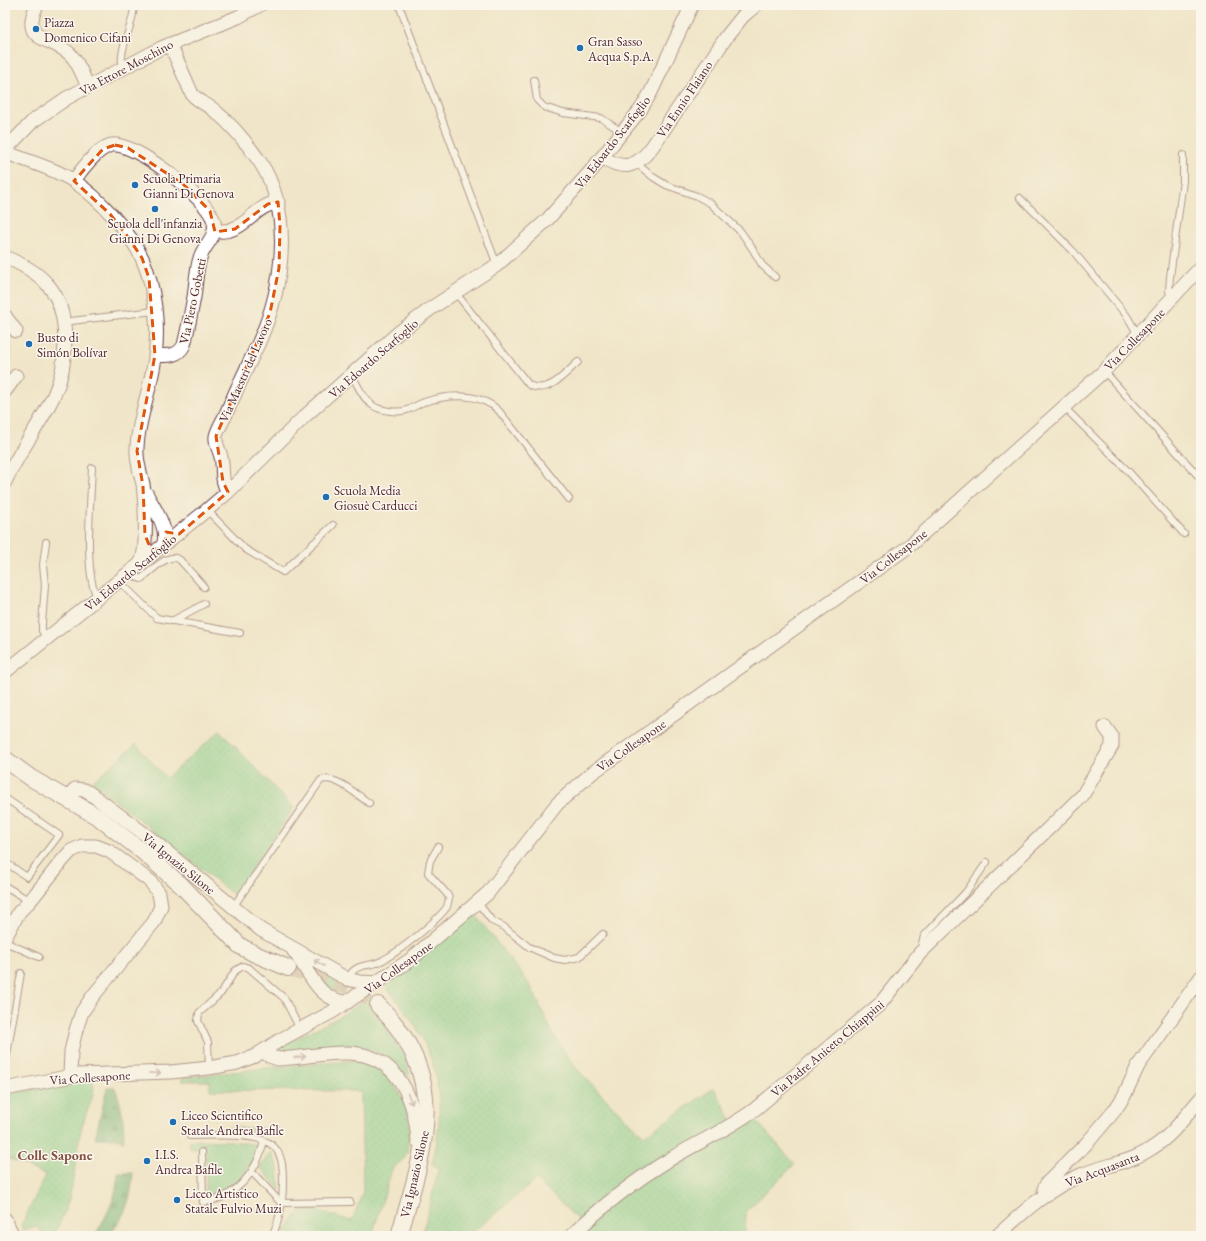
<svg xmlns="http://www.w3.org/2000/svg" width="1206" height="1241" viewBox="0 0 1206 1241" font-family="'EB Garamond',serif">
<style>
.grass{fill:url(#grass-dots);stroke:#66785d}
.forest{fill:url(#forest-firs);stroke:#5a6852}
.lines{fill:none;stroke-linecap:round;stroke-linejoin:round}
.tertiary-tunnel{stroke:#cfbda9;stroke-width:16;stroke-dasharray:16 8;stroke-linecap:butt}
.service-casing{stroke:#633d43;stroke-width:8}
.minor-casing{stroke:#633d43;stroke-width:15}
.tertiary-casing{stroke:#633d43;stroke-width:18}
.service{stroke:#fff;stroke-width:6}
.minor{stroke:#fff;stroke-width:13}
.tertiary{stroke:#fff;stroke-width:16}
.oneway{stroke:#ae9aa0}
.marked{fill:none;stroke:#e0560e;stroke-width:3;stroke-dasharray:8 5;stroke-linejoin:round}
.poi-dot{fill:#1f6fb2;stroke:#fbf7ec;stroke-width:1.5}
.labels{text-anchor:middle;stroke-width:3;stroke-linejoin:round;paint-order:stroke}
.poi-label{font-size:13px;fill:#4a1f2b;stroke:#fbf7ec;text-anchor:start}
.street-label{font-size:13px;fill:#4a1f2b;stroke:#fbf7ec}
.neighbourhood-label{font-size:14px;font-weight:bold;fill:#845245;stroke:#fbf7ec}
</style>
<defs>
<pattern id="grass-dots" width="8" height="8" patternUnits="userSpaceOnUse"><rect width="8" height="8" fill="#83d08f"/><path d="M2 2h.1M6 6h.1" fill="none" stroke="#73b27c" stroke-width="1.8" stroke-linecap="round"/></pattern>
<pattern id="forest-firs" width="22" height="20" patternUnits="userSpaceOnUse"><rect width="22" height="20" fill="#6ab27a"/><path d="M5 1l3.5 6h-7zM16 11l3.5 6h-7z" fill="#599064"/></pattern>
</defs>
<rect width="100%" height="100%" fill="#fbf7ec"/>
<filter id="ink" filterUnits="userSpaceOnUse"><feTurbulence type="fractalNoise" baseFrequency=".025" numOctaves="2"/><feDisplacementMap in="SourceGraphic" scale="8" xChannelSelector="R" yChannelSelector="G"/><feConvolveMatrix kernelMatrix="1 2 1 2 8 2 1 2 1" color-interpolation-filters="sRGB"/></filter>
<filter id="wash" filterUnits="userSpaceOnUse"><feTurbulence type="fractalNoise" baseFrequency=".012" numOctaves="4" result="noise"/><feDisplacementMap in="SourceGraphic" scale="16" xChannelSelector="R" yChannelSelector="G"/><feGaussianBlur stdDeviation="0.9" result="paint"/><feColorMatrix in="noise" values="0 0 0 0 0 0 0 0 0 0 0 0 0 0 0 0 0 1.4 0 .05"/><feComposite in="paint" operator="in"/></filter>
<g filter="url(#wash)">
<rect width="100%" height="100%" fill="#f0e5c8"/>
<path class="grass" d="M5,329C13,345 13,360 5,376Z
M220,731L294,808L234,895L92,782L136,744L166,778Z
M474,913L530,985L554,1036L575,1067L613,1106L644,1136L714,1088L735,1127L752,1116L795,1164L746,1211L745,1236H577L586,1227L536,1180L468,1236H422L439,1167L432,1165C450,1090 435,1043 385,986Z
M310,961L340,981L337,991L330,993L307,965Z
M370,996L374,1001L382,996L383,997L372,1010C384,1024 411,1056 409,1076C403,1074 390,1059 380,1054C350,1039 315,1048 283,1052L280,1049L282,1045L339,1017Z
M350,1061C383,1062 407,1093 409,1125C410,1136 408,1148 405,1158L392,1169L372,1236H284C301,1194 318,1213 352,1221L363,1192L361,1091L210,1090V1081H182V1078L274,1067Z
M92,1079C97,1091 90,1103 86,1114C74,1145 77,1178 66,1208C63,1218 57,1227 52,1236H45L37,1226L23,1230L22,1224L46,1175L5,1157V1094Z
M190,1128H279V1132L190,1131Z
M190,1140L231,1141L259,1145C252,1171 233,1192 206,1198V1150L190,1149Z
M271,1151L278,1167L280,1191L260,1167Z"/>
<path class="forest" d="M107,1088H115C122,1105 124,1123 124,1141H121V1139L95,1138Z
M118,1173H133C131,1200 126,1214 109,1236H94C107,1216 117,1197 118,1173Z"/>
</g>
<g filter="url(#ink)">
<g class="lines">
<path class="tertiary-tunnel" d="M288,968C319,977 353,983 378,1005"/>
<defs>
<path id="service" d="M399,5L497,265
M123,69C117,50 134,26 134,5
M534,80L537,100L544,107L563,113L601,118L622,132
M636,163L653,177L666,185L697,196L710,203L741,232L752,248L762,265L775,277
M1020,198L1073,251L1127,316L1138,335
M455,292L529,385C548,395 565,374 578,362
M1171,298L1169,291L1170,277L1183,181V155
M63,322L154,311
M1104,371L1201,479
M352,375C357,384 363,399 372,405C379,411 399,413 407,410C413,408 418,404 424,402C449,394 480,392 499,411L569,499
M1064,407L1128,471L1184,534
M92,468C91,496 83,578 98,598
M207,510L245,549L283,572L333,525
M46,542L43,565L45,585L42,623V631L48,638
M131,571L136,577L141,579C151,572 168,551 180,560L204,587
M119,581L157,618L240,633
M172,621L204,604
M5,798L59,835L27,877L5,862
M5,886L30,901
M478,903L492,921L504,927L529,947L554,958L565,960L579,957L603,934
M233,907L321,780C336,775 357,795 369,803
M5,942L39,957
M923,949L922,943L924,936L966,892L987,862
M347,979C358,960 368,969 383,960C400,951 436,922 447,907L449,898L447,894L428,873L430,861L438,847
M5,1066L21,973
M209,1068L208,1042L198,1021L199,1013L221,993L235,971L243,966L249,968L284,998L300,1029
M190,1136C211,1136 255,1132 272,1145C283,1154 283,1169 283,1182C283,1200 280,1220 272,1236
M202,1152L203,1202C236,1199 257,1172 264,1141
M252,1172L281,1203L350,1202"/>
<path id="minor" d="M37,5C19,43 51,36 70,54C79,63 83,76 88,87
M170,44L192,94C198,101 206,104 214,110C231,124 247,143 260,162C294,214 283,288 259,342C248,366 236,390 226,414C223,421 218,428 216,436C215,444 219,449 221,457C224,470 220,480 228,492
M5,150L33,121L67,98L161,48L238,17L260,5
M5,152C26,161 57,169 75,182C99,198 130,232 142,258C155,286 159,326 155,356C152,387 138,417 137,448C136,460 140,472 143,484C145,500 148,548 141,562
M602,157C624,171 636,168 652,147L727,36L743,16L756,5
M74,181C81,170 97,149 111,145C133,140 209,199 214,222C217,238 204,244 200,258C196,270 196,284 194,297C191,313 188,329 184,345C178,357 167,356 155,355
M214,231C245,235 252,206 278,202
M5,257C21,264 36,271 48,285C71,311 68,365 54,395C40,425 19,451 5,482
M5,316L16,331
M5,391L16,376
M146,493C153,507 170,529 163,545
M5,672L207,510L228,492L304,417L398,333L433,307L497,265L547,220L590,172L641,109L651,92L692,5
M67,798L75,789L84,790L91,794L150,838L261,930L347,979L360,982L378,983
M5,938L19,912L30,901L62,861L71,851L82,846H96L109,851L150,881L159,893L161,906L154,922L93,996L82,1012L76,1030L71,1051L70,1076
M293,950C309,970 318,1002 348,1002
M263,1051L269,1056L278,1059C302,1058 325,1052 349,1053C398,1055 415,1099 418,1141
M5,1089L77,1075L171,1072L209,1068L237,1063L255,1056L280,1040L332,1012L410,960L488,893L557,804L592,773L908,547L1104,371L1201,267
M1045,1195L1044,1189L1047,1183L1087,1143L1115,1110L1124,1096L1138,1066L1201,977
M5,1219L13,1236
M571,1236C601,1207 631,1183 667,1161C696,1143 727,1130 754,1110L880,1004L920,953L1082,796L1112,746V737L1105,727
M997,1236C1023,1212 1048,1189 1081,1175C1104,1165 1131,1163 1152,1148C1172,1136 1186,1115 1201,1098"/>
<path id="tertiary" d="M5,759L31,778L98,817L142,851L181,885L240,946L255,954L288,968
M378,1005C452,1079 424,1149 399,1236"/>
</defs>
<use href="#service" class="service-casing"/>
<use href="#minor" class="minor-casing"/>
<use href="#tertiary" class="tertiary-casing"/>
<use href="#service" class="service"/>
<use href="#minor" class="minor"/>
<use href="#tertiary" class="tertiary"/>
</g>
<defs><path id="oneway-shaft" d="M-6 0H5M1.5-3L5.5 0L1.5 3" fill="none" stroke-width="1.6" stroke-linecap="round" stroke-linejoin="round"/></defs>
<g class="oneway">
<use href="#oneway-shaft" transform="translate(319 963) rotate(-150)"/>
<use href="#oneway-shaft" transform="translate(300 1057) rotate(-6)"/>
<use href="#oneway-shaft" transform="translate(155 1073) rotate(-1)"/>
<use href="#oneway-shaft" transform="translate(410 1099) rotate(68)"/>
</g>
</g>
<path d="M0 0H1206V1241H0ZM115,145L128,148L183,184L210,211L215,232L235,229L268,204L278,202L280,226L279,268L270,313L216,436L223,482L228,492L179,534L166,532L165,543L158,550L150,547L145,535L143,486L137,451L155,355L149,278L142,258L128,237L110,214L74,181L103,149Z" fill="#f0e5c8" fill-opacity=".55" fill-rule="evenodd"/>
<path class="marked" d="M115,145L128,148L183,184L210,211L215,232L235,229L268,204L278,202L280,226L279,268L270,313L216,436L223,482L228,492L179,534L166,532L165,543L158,550L150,547L145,535L143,486L137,451L155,355L149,278L142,258L128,237L110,214L74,181L103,149Z"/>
<g class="poi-dot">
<circle cx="36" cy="29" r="4"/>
<circle cx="580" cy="48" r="4"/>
<circle cx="135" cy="185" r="4"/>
<circle cx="155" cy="209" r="4"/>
<circle cx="29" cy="344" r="4"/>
<circle cx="326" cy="497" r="4"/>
<circle cx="173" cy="1122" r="4"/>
<circle cx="147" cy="1161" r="4"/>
<circle cx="177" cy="1200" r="4"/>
</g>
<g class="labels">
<g class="poi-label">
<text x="44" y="27">Piazza<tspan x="44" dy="15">Domenico Cifani</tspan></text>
<text x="588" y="46">Gran Sasso<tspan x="588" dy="15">Acqua S.p.A.</tspan></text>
<text x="143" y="183">Scuola Primaria<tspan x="143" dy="15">Gianni Di Genova</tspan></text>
<text x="155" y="228" text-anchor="middle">Scuola dell'infanzia<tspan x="155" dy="15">Gianni Di Genova</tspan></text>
<text x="37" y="342">Busto di<tspan x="37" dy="15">Simón Bolívar</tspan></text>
<text x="334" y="495">Scuola Media<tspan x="334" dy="15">Giosuè Carducci</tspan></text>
<text x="181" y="1120">Liceo Scientifico<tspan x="181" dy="15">Statale Andrea Bafile</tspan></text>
<text x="155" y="1159">I.I.S.<tspan x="155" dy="15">Andrea Bafile</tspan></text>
<text x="185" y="1198">Liceo Artistico<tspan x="185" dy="15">Statale Fulvio Muzi</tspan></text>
</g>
<g class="street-label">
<text transform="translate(126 67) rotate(-28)" y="5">Via Ettore Moschino</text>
<text transform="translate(684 99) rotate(-56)" y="5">Via Ennio Flaiano</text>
<text transform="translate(612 142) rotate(-52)" y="5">Via Edoardo Scarfoglio</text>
<text transform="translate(192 301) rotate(-78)" y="5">Via Piero Gobetti</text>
<text transform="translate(1134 339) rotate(-46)" y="5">Via Collesapone</text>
<text transform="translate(373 358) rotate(-41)" y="5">Via Edoardo Scarfoglio</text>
<text transform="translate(245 370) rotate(-66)" y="5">Via Maestri del Lavoro</text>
<text transform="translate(893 556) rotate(-38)" y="5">Via Collesapone</text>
<text transform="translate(130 572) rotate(-39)" y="5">Via Edoardo Scarfoglio</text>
<text transform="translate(631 745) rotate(-35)" y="5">Via Collesapone</text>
<text transform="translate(179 863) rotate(39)" y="5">Via Ignazio Silone</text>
<text transform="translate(398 967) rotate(-36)" y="5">Via Collesapone</text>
<text transform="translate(827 1048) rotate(-40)" y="5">Via Padre Aniceto Chiappini</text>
<text transform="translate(90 1077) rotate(-4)" y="5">Via Collesapone</text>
<text transform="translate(1102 1169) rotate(-21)" y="5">Via Acquasanta</text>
<text transform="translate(414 1174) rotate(-77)" y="5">Via Ignazio Silone</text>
</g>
<g class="neighbourhood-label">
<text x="55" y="1160">Colle Sapone</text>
</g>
</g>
<rect width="1206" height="1241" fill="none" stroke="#fbf7ec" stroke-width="20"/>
</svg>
